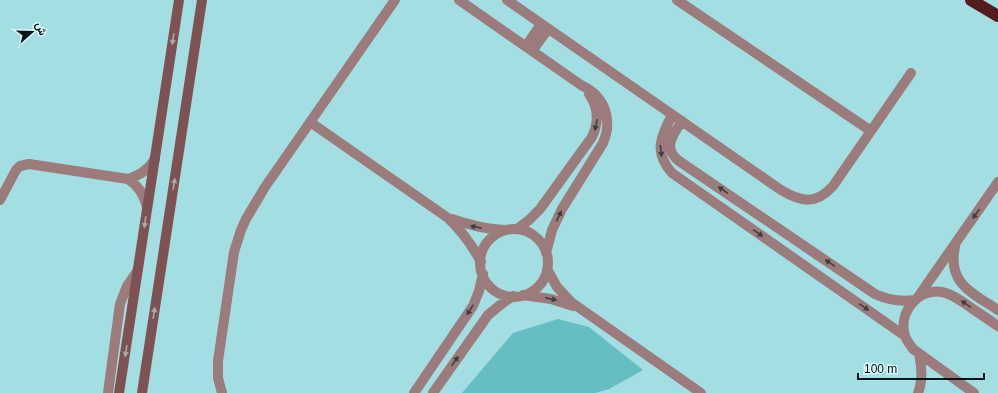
<svg xmlns="http://www.w3.org/2000/svg" width="998" height="393" viewBox="0 0 998 393" font-family="Arial,Vazirmatn,sans-serif">
<style>
.green{fill:#66bdc2}
.lines{fill:none;stroke-linecap:round;stroke-linejoin:round}
.street{stroke:#9b7b7b;stroke-width:10}
.secondary{stroke:#7e5252;stroke-width:10}
.highway{stroke:#541a1d;stroke-width:12}
.oneway{fill:#aca6a6}
.oneway2{fill:#3e3e3f}
</style>
<rect width="100%" height="100%" fill="#a2dee2"/>
<path class="green" d="M558,319L589,327L643,370L609,389L595,393H462L513,333Z"/>
<g class="lines">
<path class="street" d="M459,0L581,85C605,96 613,119 603,143L562,209L552,230L546,253
M507,0L781,190C801,202 816,205 833,186L911,73
M677,0L871,131
M526,46L541,24
M532,51L548,29
M672,115C661,137 653,152 672,173L905,336
M682,121C673,135 662,148 679,161L875,294C888,300 900,302 915,300
M310,122L448,218C462,231 472,245 481,262
M128,179C139,186 144,195 147,207
M0,200L16,170L20,166L29,164L128,179C140,175 148,170 155,159
M452,219C469,225 486,229 504,230
M517,229L529,220L540,209L592,137C599,122 599,108 589,94
M480 263a34 34 0 1 1 68 0a34 34 0 1 1-68 0Z
M955,247C947,283 972,293 998,310
M547,269L557,287L571,302L701,393
M523,295L551,299L573,306
M918,297L998,182
M108,393L120,304L127,286L138,270
M222,393L218,378V361L234,252L241,230L246,219L265,187L395,0
M414,393L473,306L479,291L483,274
M433,393L488,315L504,302L513,296
M918,393C923,380 922,367 919,354
M974,393L913,349C910,345 907,341 905,336C898,312 918,288 942,292C953,294 961,301 970,307C979,313 989,320 998,326"/>
<path class="secondary" d="M119,393L179,0
M142,393L202,0"/>
<path class="highway" d="M971,0L998,16"/>
</g>
<defs><path id="oneway-solid" d="M-6-.8H1V-3.2L6.5 0L1 3.2V.8H-6Z"/></defs>
<g class="oneway">
<use href="#oneway-solid" transform="translate(173 39) rotate(99)"/>
<use href="#oneway-solid" transform="translate(174 184) rotate(-81)"/>
<use href="#oneway-solid" transform="translate(145 222) rotate(98)"/>
<use href="#oneway-solid" transform="translate(154 313) rotate(-81)"/>
<use href="#oneway-solid" transform="translate(126 351) rotate(99)"/>
</g>
<g class="oneway2">
<use href="#oneway-solid" transform="translate(596 125) rotate(102)"/>
<use href="#oneway-solid" transform="translate(661 151) rotate(83)"/>
<use href="#oneway-solid" transform="translate(723 190) rotate(-146)"/>
<use href="#oneway-solid" transform="translate(976 214) rotate(125)"/>
<use href="#oneway-solid" transform="translate(559 216) rotate(-64)"/>
<use href="#oneway-solid" transform="translate(476 227) rotate(-168)"/>
<use href="#oneway-solid" transform="translate(758 233) rotate(35)"/>
<use href="#oneway-solid" transform="translate(830 263) rotate(-146)"/>
<use href="#oneway-solid" transform="translate(551 299) rotate(12)"/>
<use href="#oneway-solid" transform="translate(966 304) rotate(-146)"/>
<use href="#oneway-solid" transform="translate(864 307) rotate(35)"/>
<use href="#oneway-solid" transform="translate(470 310) rotate(122)"/>
<use href="#oneway-solid" transform="translate(455 361) rotate(-55)"/>
</g>
<g transform="translate(32 32) rotate(70)" stroke="#dbf9fb" stroke-width="3" paint-order="stroke">
<path d="M0-3L7 15L0 10L-7 15Z" fill="#001517"/>
<text y="-6" font-size="11" font-weight="bold" text-anchor="middle" fill="#001517">ش</text>
</g>
<path d="M858 373v6h126v-6" fill="none" stroke="#001517" stroke-width="2"/>
<text x="864" y="373" font-size="12" fill="#001517" stroke="#dbf9fb" stroke-width="3" paint-order="stroke">100 m</text>
</svg>
